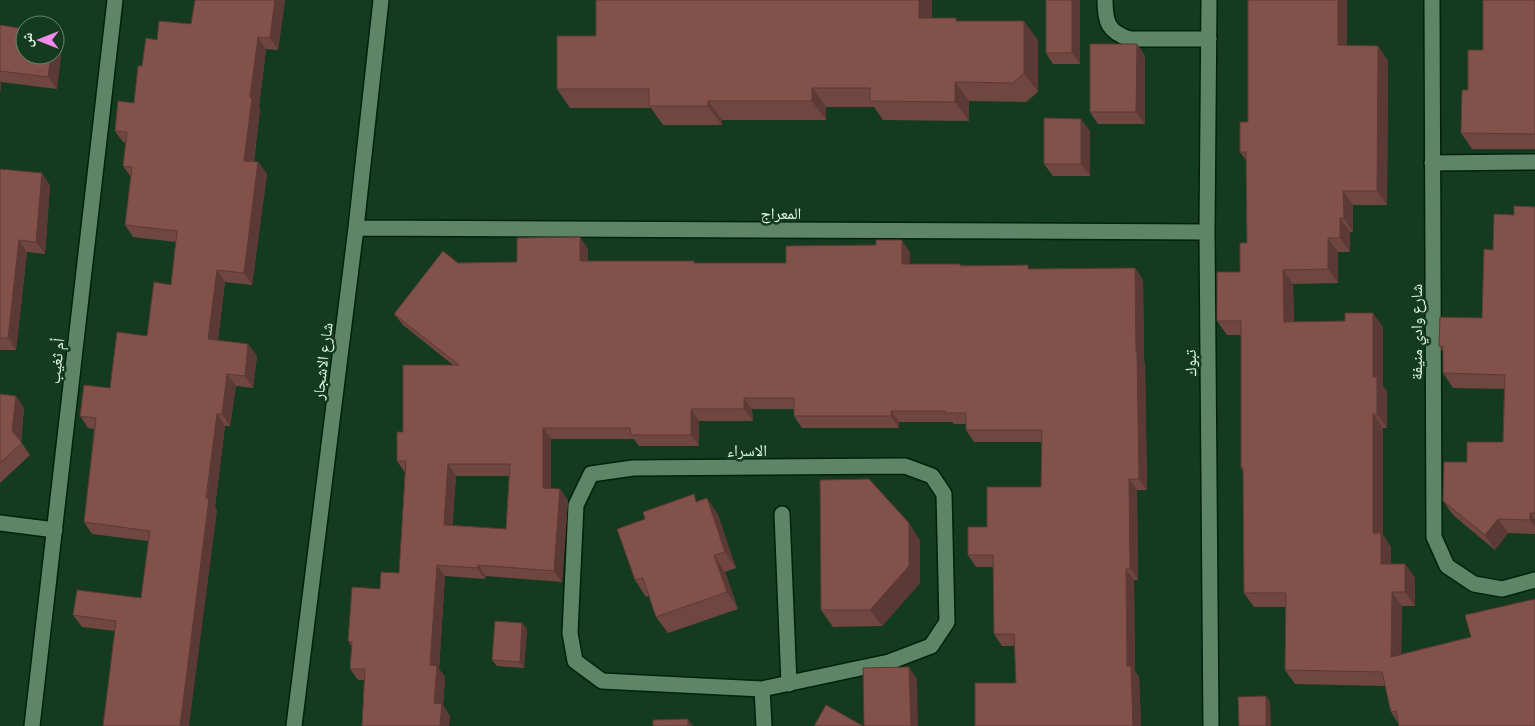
<svg xmlns="http://www.w3.org/2000/svg" width="1535" height="726" viewBox="0 0 1535 726" font-family="Cabin,'Noto Naskh Arabic',sans-serif">
<style>
.lines{fill:none;stroke-linecap:round;stroke-linejoin:round}
.lane-casing{stroke:#03200b;stroke-width:18}
.street-casing{stroke:#03200b;stroke-width:18}
.lane{stroke:#5e8666;stroke-width:15}
.street{stroke:#5e8666;stroke-width:15}
.wall{fill:#704740;fill-rule:evenodd}
.shaded-wall{fill:#5b3934}
.building{fill:#82524a;stroke:#5b3934;fill-rule:evenodd}
.labels{text-anchor:middle;stroke-width:5;stroke-linejoin:round;paint-order:stroke}
.street-label{font-size:16px;fill:#e4fae8;stroke:#143a1f}
</style>
<rect width="100%" height="100%" fill="#143a1f"/>
<g class="lines">
<defs>
<path id="lane" d="M1105,0C1105,22 1108,32 1130,39H1209
M1432,163L1535,162
M782,514L789,684"/>
<path id="street" d="M1209,0L1207,232L1211,726
M1432,0L1434,537L1447,566L1474,584L1502,589L1535,580
M356,228L1207,232
M905,466L932,476L944,494L947,622L931,646L889,662L762,689L602,681L575,661L570,633L576,505L591,474L633,468Z
M0,523L55,530
M762,689L764,726
M32,726L115,0
M294,726L356,228L381,0"/>
</defs>
<use href="#lane" class="lane-casing"/>
<use href="#street" class="street-casing"/>
<use href="#lane" class="lane"/>
<use href="#street" class="street"/>
</g>
<path class="wall" d="M195,0H285L278,50L266,49L259,107L260,109L254,162H258L267,174L252,285L225,282L218,340L248,344L257,356L253,388L236,386L230,426H225L215,507L217,511L115,631L82,627L73,615L141,598L148,541L92,534L84,522L94,429L88,428L80,416L110,388L147,336L171,285L176,242L133,237L125,225L131,177L123,166L126,143L123,142L115,131L134,103L142,66L157,40L191,24Z
M932,0V18L958,21L1038,40V92L1026,102L969,101V121L883,120L874,107H826V120H722V125H663L651,108H570L557,89L596,36Z
M1080,0V64H1053L1046,53Z
M1347,0V45L1388,60L1387,205H1353V232H1350V252H1338V283L1293,284L1294,322L1383,327V386L1387,391V428H1383V535L1391,547V564H1405L1415,578V606H1402L1401,654L1471,637L1535,599L1398,723L1391,712L1385,686L1295,684L1285,670L1286,607H1254L1244,593L1243,472L1241,468V335H1227L1217,321L1240,272L1247,243L1246,160L1240,152L1248,122Z
M1535,0V149H1472L1461,133L1468,90L1483,50Z
M0,25L62,45L57,89L1,82L0,95Z
M1137,44L1145,56V124H1098L1090,112Z
M1090,131V176H1053L1044,164Z
M0,169L50,185L45,254L27,252L16,350H0Z
M1535,207V534L1508,533L1495,550L1453,515L1443,501L1467,462L1503,442L1504,389L1453,388L1443,373V352L1439,346L1482,318L1493,250L1514,215Z
M580,237L588,249V261L696,263H786L910,252V264H960L961,265L1031,269L1135,268L1143,280L1144,361L1145,363L1147,490H1137L1138,580H1134L1135,671L1139,677L1141,726H975L1016,683L1015,646H1002L994,634L993,567H976L968,555L987,527L1041,487L1042,442H974L966,430V424H954L952,422H899V428H802L794,416V409H752L753,421H699V446H639L634,439H551V488L568,500L562,582L486,576L485,579L445,576L439,669L445,677L443,705L450,716L449,726H362L364,680H358L350,669L352,647L348,641L380,589L399,573L405,473L397,461L403,432L453,365L403,325L394,314L458,263L517,262ZM456,476H509L506,529L452,525Z
M0,394L16,396L24,408L21,442L30,455L0,483Z
M707,498L718,515L736,568L725,572L738,609L668,633L656,617L649,596L646,597L635,580L698,501Z
M920,540V583L882,626L833,627L821,610Z
M522,623L527,629L524,668L497,666L492,660Z"/>
<path class="shaded-wall" d="M275,0H285L278,50L270,38Z
M919,0H932V37L919,18Z
M1072,0H1080V64L1072,53Z
M1338,0H1347V59L1338,45Z
M1024,21L1038,40V92L1024,73Z
M55,34L62,45L57,89L48,77L51,55H55Z
M258,37L266,49L259,107L260,109L252,172L244,161L250,97Z
M1137,44L1145,56V124L1136,112Z
M1378,46L1388,60L1387,205L1377,191Z
M0,80L1,82L0,95Z
M955,82L969,101V121L955,102Z
M812,88L826,107V120L812,101Z
M708,101L722,120V125L708,106Z
M1081,119L1090,131V176L1081,164Z
M258,162L267,174L252,285L244,273Z
M42,173L50,185L45,254L36,242Z
M1343,191L1353,205V232L1344,218Z
M1340,218L1350,232V252L1340,238Z
M580,237L588,249V272L580,261Z
M1328,238L1338,252V283L1328,269Z
M19,240L27,252L16,350L8,338Z
M902,240L910,252V275L902,264Z
M1135,268L1143,280L1144,361L1145,363L1147,490L1139,479L1136,352Z
M217,270L225,282L216,351L208,339Z
M1283,270L1293,284L1294,336L1284,322Z
M1373,313L1383,327V386L1387,391V428L1377,414L1373,377Z
M248,344L257,356L253,388L245,376Z
M227,374L236,386L230,426L222,414Z
M16,396L24,408L20,444L12,431Z
M744,398L752,409L753,421L744,409Z
M691,409L699,421V446L691,435Z
M891,411L899,422V428L891,416Z
M217,414L225,426L215,507L217,511L189,726H180Z
M1373,414L1383,428V535L1391,547V578L1381,564L1373,533Z
M543,428L551,439V499L543,488Z
M448,464L456,476L452,536L444,525Z
M1129,479L1137,490L1138,580L1130,568Z
M560,489L568,500L562,582L554,571Z
M707,498L718,515L736,568L725,552Z
M1530,513L1535,520V527L1530,520Z
M1498,519L1508,533L1495,550L1485,535Z
M909,523L920,540V583L882,626L870,610Z
M714,555L725,572L738,609L727,592Z
M1405,564L1415,578V606L1405,592Z
M437,565L445,576L439,669L445,677L443,705L450,716L449,726H440L434,703L430,665Z
M478,565L486,576L485,579L477,568Z
M1126,569L1134,580L1135,671L1139,677L1141,726H1133L1127,666Z
M1392,592L1402,606L1401,671L1391,657Z
M522,623L527,629L524,668L520,662Z
M909,667L917,679L918,726H911Z
M1266,696L1270,702L1271,726H1266Z
M688,719L693,726H688Z"/>
<path class="building" d="M195,0H275L270,38L258,37L250,97L252,98L244,161L258,162L244,273L217,270L208,339L248,344L245,376L227,374L222,414H217L206,498L209,499L180,726H103L116,621L73,615L77,590L141,598L150,531L84,522L96,418L80,416L84,385L110,388L117,332L147,336L154,282L171,285L177,231L125,225L132,167L123,166L127,132L115,131L118,101L134,103L138,66H142L146,38L157,40L159,21L191,24Z
M596,0H919V18H956V21H1024V73L1013,83L955,82V102L870,101V88H812V101H708V106H649V89H557V36H596Z
M1046,0H1072V53H1046Z
M1248,0H1338V45L1378,46L1377,191H1343L1344,218H1340V238H1328V269L1283,270L1284,322L1345,321V313H1373V377H1377V414H1373V533H1381V564H1405V592H1392L1391,657L1471,637L1465,615L1535,599V726H1399L1396,711L1391,712L1382,672L1285,670L1286,593H1244L1243,468H1241V321H1217V272H1240V243H1247L1246,152H1240V122H1248Z
M1483,0H1535V134L1461,133L1462,90H1468V50H1483Z
M0,25L25,29V55H51L48,77L0,71Z
M1090,44H1137L1136,112H1090Z
M1044,118L1081,119V164H1044Z
M0,169L42,173L36,242L19,240L8,338H0Z
M1514,206L1535,207V513H1530V520L1498,519L1485,535L1443,501L1444,462H1467V442H1503L1505,375L1443,373V346H1439L1440,317L1482,318L1484,249L1493,250L1494,214L1514,215Z
M580,237V261H694V263H786V246L876,245V240H902V264H960V266L1028,265V269L1135,268L1136,352H1137L1139,479H1129L1130,568L1126,569L1127,666H1131L1133,726H975V683H1016L1014,634H994L993,555H968V527H987V487H1041L1042,430H966V413H945V411H891V416H794V398H744V409H691V435H631L630,428H543V488L560,489L554,571L478,565L477,568L437,565L430,665L437,666L434,703L442,704L440,726H362L365,669H350L352,642L348,641L352,587L380,589L381,572L399,573L406,461H397V432H403V365H459L394,314L443,251L458,263L517,262V238ZM448,464H510L506,529L444,525Z
M0,394L16,396L12,431L22,443L0,463Z
M869,479L909,523V566L870,610H821L820,480Z
M694,494L696,502L707,498L725,552L714,555L727,592L656,617L643,578L635,580L617,529L645,519L643,512Z
M495,621L522,623L520,662L492,660Z
M909,667L911,726H864L863,668Z
M1266,696V726H1239L1238,697Z
M826,705L863,726H814Z
M688,719V726H653V720Z"/>
<g class="labels">
<g class="street-label">
<text x="781" y="219">المعراج</text>
<text transform="translate(1416 332) rotate(-90)" y="6">شارع وادي منيفة</text>
<text transform="translate(56 361) rotate(-84)" y="6">أم ثغيب</text>
<text transform="translate(322 361) rotate(-83)" y="6">شارع الاشجار</text>
<text transform="translate(1190 363) rotate(-91)" y="6">تبوك</text>
<text x="747" y="456">الاسراء</text>
</g>
</g>
<g transform="translate(40 40) rotate(270)"><circle r="24" fill="#143a1f" stroke="#67876f"/>
<path d="M0-4L9 19L0 12L-9 19Z" fill="#f689ed"/>
<text y="-8" font-size="14" font-weight="bold" text-anchor="middle" fill="#e4fae8">ش</text>
</g>
</svg>
